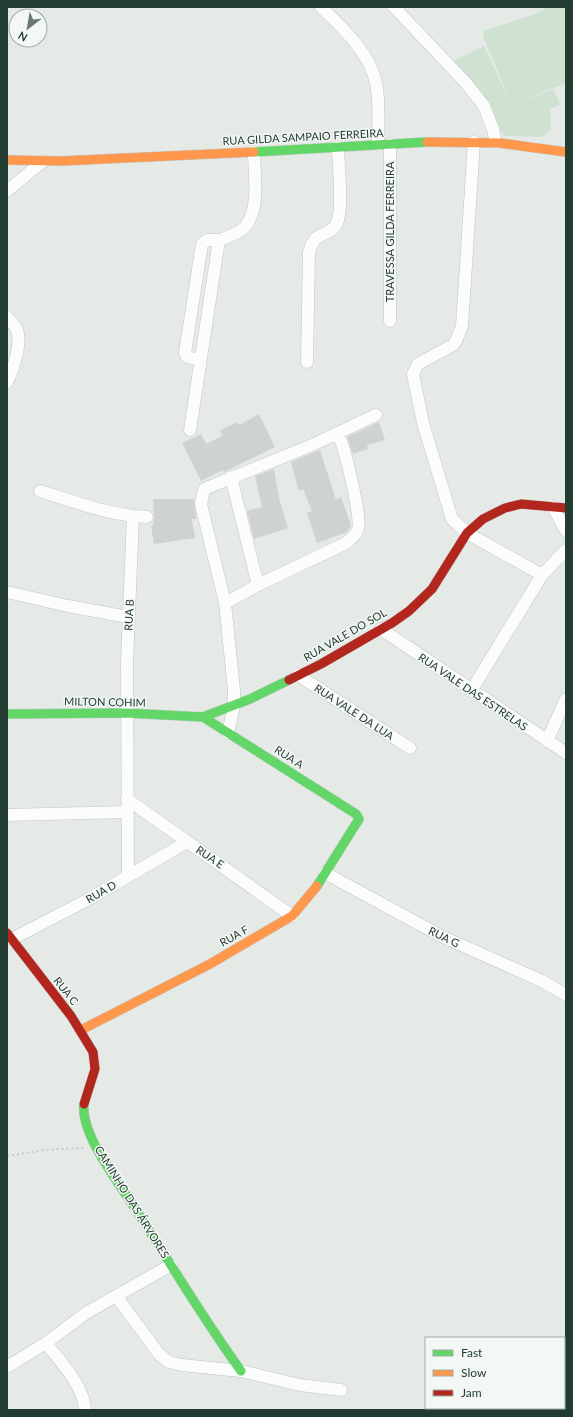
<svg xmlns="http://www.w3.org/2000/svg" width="573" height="1417" viewBox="0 0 573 1417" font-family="Lato,sans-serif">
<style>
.green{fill:#cfe2d2}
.building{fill:#ced2d0}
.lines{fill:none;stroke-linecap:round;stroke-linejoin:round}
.street-casing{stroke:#c2c7c4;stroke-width:13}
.fast-casing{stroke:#c1c7c4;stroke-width:10}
.slow-casing{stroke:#c1c7c4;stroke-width:10}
.jam-casing{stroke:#c1c7c4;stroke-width:10}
.path{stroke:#c2cac5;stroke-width:2;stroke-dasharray:2 3;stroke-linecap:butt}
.street{stroke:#fbfcfb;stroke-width:12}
.fast{stroke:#63d668;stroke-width:9}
.slow{stroke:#ff974d;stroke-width:9}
.jam{stroke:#b3261e;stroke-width:9}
.labels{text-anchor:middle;stroke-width:3;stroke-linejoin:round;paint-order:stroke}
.street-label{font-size:11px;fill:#233c32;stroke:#f3f8f5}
</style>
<rect width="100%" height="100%" fill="#e5eae7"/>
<path class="green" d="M548,7H566V83L512,105L554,89L560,105L550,109L551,129L542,137L504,136L454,61L484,46L510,101L484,39L483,31L535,14Z"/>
<path class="building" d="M259,414L275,447L224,472L223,470L201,481L182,443L201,434L206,444L222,436L220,430L238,422L239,425Z
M379,422L385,440L367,445L368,449L353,454L347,437Z
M320,450L336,500L341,497L351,525L347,532L317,543L307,513L312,511L303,489L299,491L291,462Z
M274,469L279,498L288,528L254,539L247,511L262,507L255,476Z
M153,499H194L196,519H192L195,538L154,544L151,526L153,525L154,517Z"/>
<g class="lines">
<defs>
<path id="street" d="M321,7C342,27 370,53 376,83C380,102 378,125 378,144
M394,7L465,82L484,106L493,129L496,142
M474,142L462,326L456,341L453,345L418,364L413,374L423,423L452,519L467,533L542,575
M390,144V321
M7,191L42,162
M7,317C10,321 15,325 17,330C22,343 13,370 7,382
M200,360L187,357L185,353L202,244L207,240H219
M307,362L309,252C316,228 328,238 336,225C344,212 338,163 338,147
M190,430L219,240C227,237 238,234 244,228C261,210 254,175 254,152
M231,477L258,585
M40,491C75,502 111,516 147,517
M553,507L566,531
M7,592L68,606L128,617
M225,603L258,585L346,543C351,539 356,535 358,529C362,520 344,440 337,433
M381,629L566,753
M298,675L410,748
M471,691L542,575L566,550
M228,733L234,706V690L225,603L201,504L204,489L310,446L376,415
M547,741L566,699
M127,799L292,916
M7,815L127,812
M325,873L443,937L542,981L566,995
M128,877L127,661L133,517
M12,939L89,899L187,842
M116,1296L159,1354L169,1362L182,1365L241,1371L300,1385L341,1390
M46,1343C60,1362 84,1385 85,1410
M7,1367L46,1343L86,1313L171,1265"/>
<path id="fast" d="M254,152L427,142
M7,714L126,713L203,717L250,699L289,680
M203,717L356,814L359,819L317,886
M84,1104C80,1136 123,1188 140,1216C173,1268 205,1321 241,1371"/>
<path id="slow" d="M427,142L500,143L566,152
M7,160L61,161L254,152
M81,1030L210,964L292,916L317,886"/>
<path id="jam" d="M289,680L321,664L392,623L409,611L432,589L467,533L483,519L505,508L521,504L566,508
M7,933L71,1016L93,1052L95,1069L84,1104"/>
</defs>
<use href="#street" class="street-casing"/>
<use href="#fast" class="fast-casing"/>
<use href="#slow" class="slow-casing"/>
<use href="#jam" class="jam-casing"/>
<path class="path" d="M7,1156L44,1150L83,1148"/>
<use href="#street" class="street"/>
<use href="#fast" class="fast"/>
<use href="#slow" class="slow"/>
<use href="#jam" class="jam"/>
</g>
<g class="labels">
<g class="street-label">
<text transform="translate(303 137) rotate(-3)" y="4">RUA GILDA SAMPAIO FERREIRA</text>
<text transform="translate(390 232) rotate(-90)" y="4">TRAVESSA GILDA FERREIRA</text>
<text transform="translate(129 615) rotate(-87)" y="4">RUA B</text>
<text transform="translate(345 635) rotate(-30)" y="4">RUA VALE DO SOL</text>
<text transform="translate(473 692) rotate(34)" y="4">RUA VALE DAS ESTRELAS</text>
<text transform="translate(105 702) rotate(1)" y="4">MILTON COHIM</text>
<text transform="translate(354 712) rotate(33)" y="4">RUA VALE DA LUA</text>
<text transform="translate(289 757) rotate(33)" y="4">RUA A</text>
<text transform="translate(210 857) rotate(34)" y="4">RUA E</text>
<text transform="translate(101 892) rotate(-30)" y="4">RUA D</text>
<text transform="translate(234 936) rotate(-29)" y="4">RUA F</text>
<text transform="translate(444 937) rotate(26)" y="4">RUA G</text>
<text transform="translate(66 991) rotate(51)" y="4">RUA C</text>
<text transform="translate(132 1202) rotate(58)" y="4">CAMINHO DAS ÁRVORES</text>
</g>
</g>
<rect width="573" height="1417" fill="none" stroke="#233c32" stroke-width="16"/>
<rect x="425" y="1337" width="140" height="72" fill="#f3f8f5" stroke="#a0ada7"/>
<rect x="433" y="1350" width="20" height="6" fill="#63d668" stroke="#a0ada7"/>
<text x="461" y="1357" font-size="12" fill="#233c32">Fast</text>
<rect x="433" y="1370" width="20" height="6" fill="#ff974d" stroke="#a0ada7"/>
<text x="461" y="1377" font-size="12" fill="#233c32">Slow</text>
<rect x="433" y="1390" width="20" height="6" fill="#b3261e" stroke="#a0ada7"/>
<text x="461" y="1397" font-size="12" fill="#233c32">Jam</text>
<g transform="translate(28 28) rotate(211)"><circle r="19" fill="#f3f8f5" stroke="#a0ada7"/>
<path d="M0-3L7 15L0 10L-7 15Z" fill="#677971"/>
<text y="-6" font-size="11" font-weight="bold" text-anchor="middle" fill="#233c32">N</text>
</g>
</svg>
